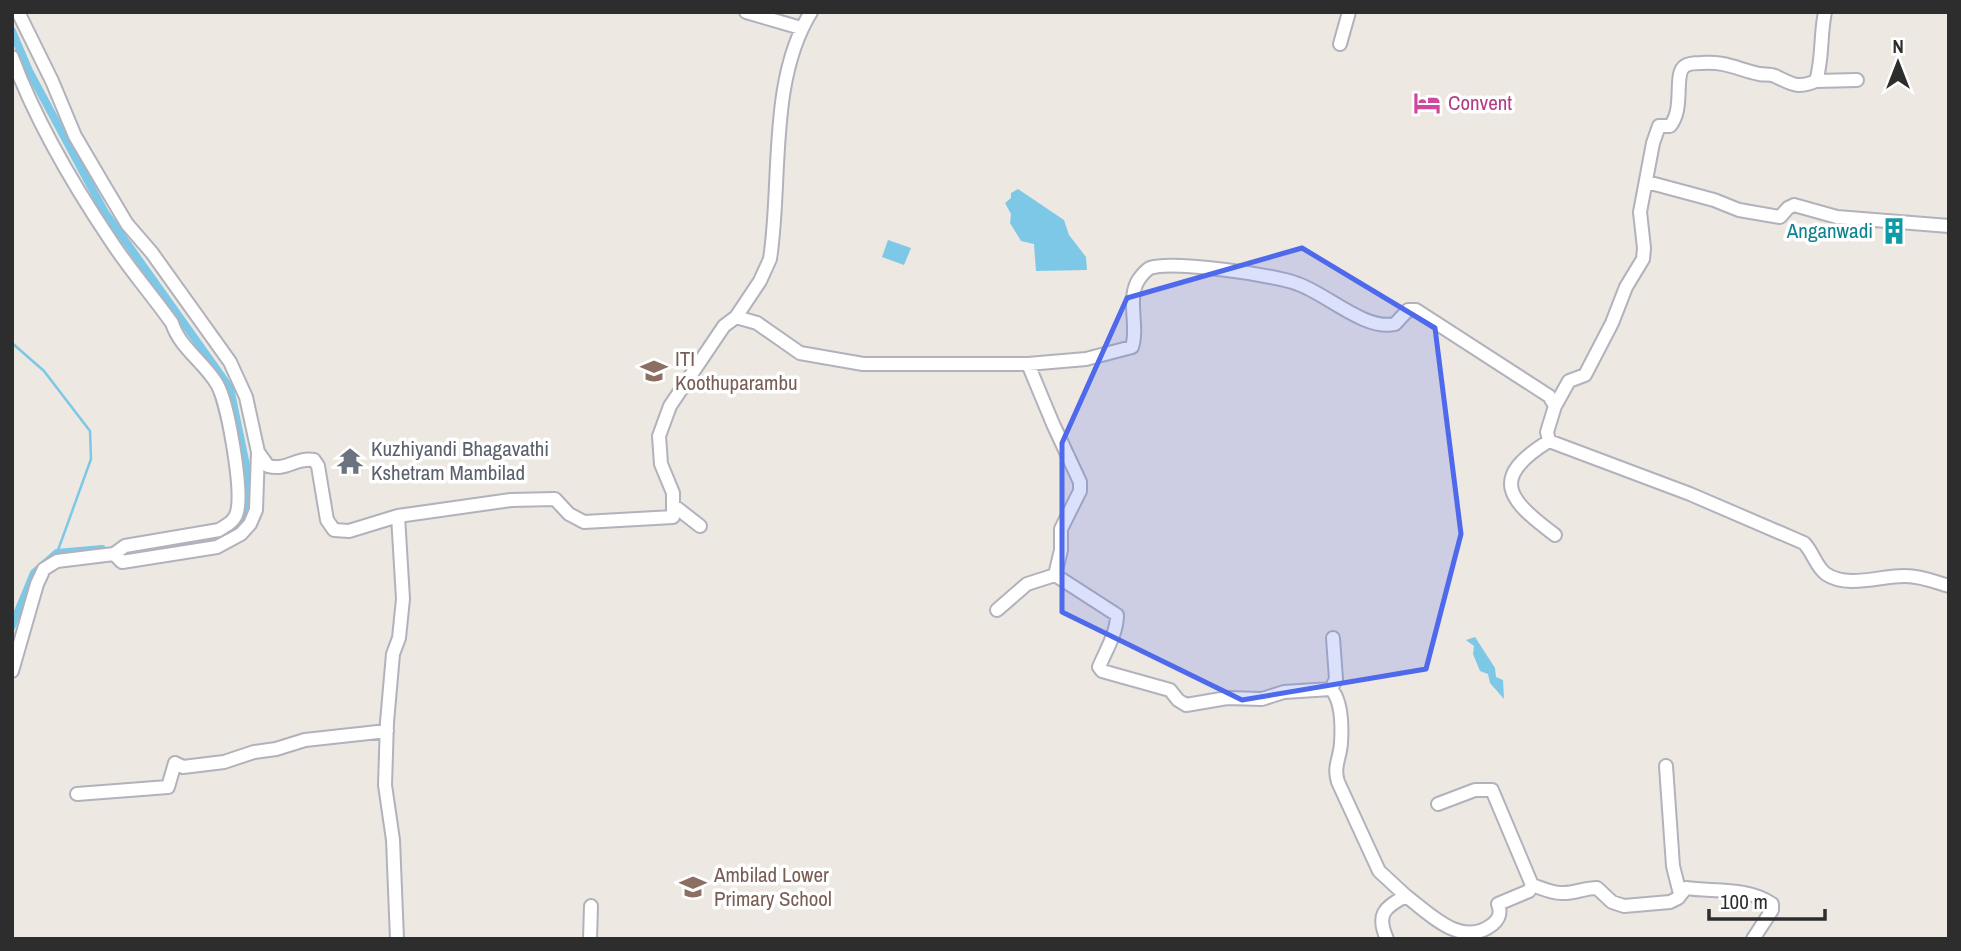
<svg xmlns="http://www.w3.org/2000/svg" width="1961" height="951" viewBox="0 0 1961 951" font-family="'Archivo Narrow',sans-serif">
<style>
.water{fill:#7cc8e6}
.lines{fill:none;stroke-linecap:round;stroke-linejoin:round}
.stream{stroke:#7cc8e6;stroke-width:2.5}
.canal{stroke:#7cc8e6;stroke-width:8}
.minor-casing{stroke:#b1b2bc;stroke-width:16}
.minor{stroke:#fff;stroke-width:12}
.marked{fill:#4e69ec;fill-opacity:0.2;stroke:#4e69ec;stroke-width:5;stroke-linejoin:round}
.labels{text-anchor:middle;stroke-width:7;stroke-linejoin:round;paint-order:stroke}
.hotel-label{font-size:21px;fill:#b23c85;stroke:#fff;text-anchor:start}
.culture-label{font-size:21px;fill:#0d838f;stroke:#fff;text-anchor:end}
.education-label{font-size:21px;fill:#785e54;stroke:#fff;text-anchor:start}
.worship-label{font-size:21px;fill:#5b616d;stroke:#fff;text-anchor:start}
</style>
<rect width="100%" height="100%" fill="#ede8e1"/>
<path class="water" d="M1018,189L1064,220L1069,235L1086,257L1087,270L1036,271L1034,244L1021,241L1010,223L1011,214L1005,203L1011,198V193Z
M888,240L911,248L904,265L882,257Z
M1475,637L1495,668L1496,677L1503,680L1504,699L1490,683L1488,674L1480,671L1473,654L1474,646L1466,640Z"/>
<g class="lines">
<path class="stream" d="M12,343L44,371L90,431L91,459L57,553"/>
<path class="canal" d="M12,31L29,71L104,211L230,388L247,470V508L240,524L221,536L143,553
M12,626L34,573L57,553L102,549"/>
<defs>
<path id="minor" d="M18,12L52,81L75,136L102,182L127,224L152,253L230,362L246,397L258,452L256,510L250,524L241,534L217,547L122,562L114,554
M746,12L801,28
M1340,44L1349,12
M12,57C35,119 74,186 111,241C130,270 152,295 172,323C180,348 204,362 217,384C228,403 243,490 237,512C235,521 227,525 219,530L125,546L114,554L57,561L44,569L37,584L12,671
M1816,81L1857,80
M1647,182L1714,200L1739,210L1780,217L1788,208L1794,205L1837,217L1949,226
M736,317L760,281L770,259C782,182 768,81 811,12
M1028,364L1053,424L1080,482V491L1061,529V550L1055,575L1117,615C1117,633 1106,650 1099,667L1102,671L1170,690L1178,700L1186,705L1227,698L1262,699L1284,692L1331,689C1342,701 1342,727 1341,743C1340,759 1333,766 1338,782L1379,871L1406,896C1384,907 1376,915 1387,939
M1555,406L1569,381L1585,375L1612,323L1626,287L1643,259L1644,248L1640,212L1653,143L1659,126H1670C1685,109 1673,73 1685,66C1689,63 1696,63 1701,63C1725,61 1737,69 1759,74C1765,75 1770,74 1775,76C1792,84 1797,89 1816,81C1823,59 1820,35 1825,12
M1549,441C1489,478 1507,499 1555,535
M258,452L268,466C288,471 295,457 314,460L318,466L327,520L334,530L349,531L398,516
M673,505L700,526
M997,610L1027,584L1055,575
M1331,689L1336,679L1333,638
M1666,766L1673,866L1680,894
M77,794L168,787L175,763L183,767L224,762L254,752L276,749L305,740L387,731
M1438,804L1475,790H1492L1532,885
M1406,896C1430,914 1462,949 1493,924C1500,918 1501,912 1498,904L1529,891L1532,885C1541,888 1552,893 1561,893C1573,894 1584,888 1597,888L1612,902L1624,906L1670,902L1678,898L1686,888C1713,892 1748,887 1772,904V910L1753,939
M397,939L393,840L385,785L387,722L393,654L399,638L403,599L398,516L511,500L555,499L569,514L584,522L673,517V493L661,464L659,436L670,406L724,326L736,317L757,323L800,353L863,364H1028L1086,359L1132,347C1139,327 1126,298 1139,279C1142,275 1146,270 1150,268C1171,260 1275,275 1298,284C1327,294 1365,331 1395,324L1408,310H1416L1549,396L1555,406L1547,432L1549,441L1690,494L1804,543C1813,552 1816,567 1826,574C1848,589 1883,575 1906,576C1921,576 1935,582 1949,586
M590,939L591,906"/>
</defs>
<use href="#minor" class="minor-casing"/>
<use href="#minor" class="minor"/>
</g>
<path class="marked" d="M1302,248L1435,328L1461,534L1426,669L1242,700L1062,612V443L1127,298Z"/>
<defs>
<symbol id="hotel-bare" viewBox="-9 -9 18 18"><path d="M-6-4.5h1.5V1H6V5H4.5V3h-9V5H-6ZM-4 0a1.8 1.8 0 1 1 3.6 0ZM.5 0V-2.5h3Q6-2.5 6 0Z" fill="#d1479c" stroke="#fff" stroke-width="2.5" paint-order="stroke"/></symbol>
<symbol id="building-bare" viewBox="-9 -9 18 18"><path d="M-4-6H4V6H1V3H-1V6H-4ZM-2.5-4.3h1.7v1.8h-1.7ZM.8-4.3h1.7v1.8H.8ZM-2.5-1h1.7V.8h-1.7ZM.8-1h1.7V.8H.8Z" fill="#0f9aa8" stroke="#fff" stroke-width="2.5" paint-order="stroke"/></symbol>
<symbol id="university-bare" viewBox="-9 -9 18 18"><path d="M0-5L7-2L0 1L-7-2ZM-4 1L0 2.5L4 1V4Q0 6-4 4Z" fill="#8d6e63" stroke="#fff" stroke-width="2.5" paint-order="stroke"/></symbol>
<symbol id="temple-bare" viewBox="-9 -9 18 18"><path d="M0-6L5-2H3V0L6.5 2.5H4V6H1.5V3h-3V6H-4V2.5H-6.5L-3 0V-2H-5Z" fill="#6b7280" stroke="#fff" stroke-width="2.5" paint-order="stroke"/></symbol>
<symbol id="school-bare" viewBox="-9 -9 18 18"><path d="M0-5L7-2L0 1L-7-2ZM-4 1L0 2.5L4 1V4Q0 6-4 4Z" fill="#8d6e63" stroke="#fff" stroke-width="2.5" paint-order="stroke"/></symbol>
</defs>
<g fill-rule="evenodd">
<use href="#hotel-bare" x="1408" y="84" width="38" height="38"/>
<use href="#building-bare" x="1875" y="212" width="38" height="38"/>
<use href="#university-bare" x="635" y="352" width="38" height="38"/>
<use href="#temple-bare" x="331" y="442" width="38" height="38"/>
<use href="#school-bare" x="674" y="868" width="38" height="38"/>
</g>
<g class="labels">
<g class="hotel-label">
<text x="1448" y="110">Convent</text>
</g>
<g class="culture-label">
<text x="1873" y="238">Anganwadi</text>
</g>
<g class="education-label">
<text x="675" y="366">ITI<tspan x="675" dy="24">Koothuparambu</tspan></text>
<text x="714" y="882">Ambilad Lower<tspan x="714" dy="24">Primary School</tspan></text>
</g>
<g class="worship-label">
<text x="371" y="456">Kuzhiyandi Bhagavathi<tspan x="371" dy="24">Kshetram Mambilad</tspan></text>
</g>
</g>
<rect width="1961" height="951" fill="none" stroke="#2d2d2d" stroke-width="28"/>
<g transform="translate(1898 63)" stroke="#ffffff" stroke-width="5" paint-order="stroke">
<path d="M0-5L12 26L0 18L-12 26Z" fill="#2d2d2d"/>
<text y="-10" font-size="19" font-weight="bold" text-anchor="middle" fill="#2d2d2d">N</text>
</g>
<path d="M1709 909v10h116v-10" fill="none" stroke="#2d2d2d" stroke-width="3.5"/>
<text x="1720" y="909" font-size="21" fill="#2d2d2d" stroke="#ffffff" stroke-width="5" paint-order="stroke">100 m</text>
</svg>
